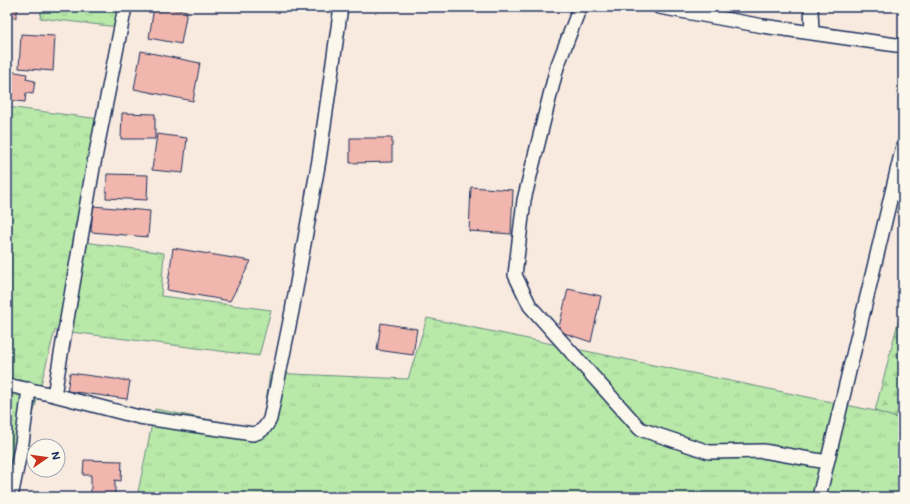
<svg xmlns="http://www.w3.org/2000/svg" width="910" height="504" viewBox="0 0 910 504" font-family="Mali,sans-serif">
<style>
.grass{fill:url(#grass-tufts);stroke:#6a8c83}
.forest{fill:url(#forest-firs);stroke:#6a8c83}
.building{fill:#f1b6ad;stroke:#1b2f5e}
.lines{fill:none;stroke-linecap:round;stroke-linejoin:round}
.minor-casing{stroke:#1b2f5e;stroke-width:16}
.minor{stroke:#fbf7ec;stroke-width:13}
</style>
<defs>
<pattern id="grass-tufts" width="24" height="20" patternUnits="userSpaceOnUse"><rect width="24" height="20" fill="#b8e9a8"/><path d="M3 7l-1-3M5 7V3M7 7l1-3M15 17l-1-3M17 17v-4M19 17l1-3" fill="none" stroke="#9ec893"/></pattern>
<pattern id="forest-firs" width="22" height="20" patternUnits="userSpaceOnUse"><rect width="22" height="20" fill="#b8e9a8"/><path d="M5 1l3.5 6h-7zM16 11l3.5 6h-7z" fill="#9ec893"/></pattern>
</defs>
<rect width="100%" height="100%" fill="#f9eadf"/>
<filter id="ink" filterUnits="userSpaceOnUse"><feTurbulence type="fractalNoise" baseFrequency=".025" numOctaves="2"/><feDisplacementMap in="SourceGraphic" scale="8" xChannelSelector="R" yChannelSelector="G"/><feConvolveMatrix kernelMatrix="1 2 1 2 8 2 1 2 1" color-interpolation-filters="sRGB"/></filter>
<g filter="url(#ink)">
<path class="grass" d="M42,7H121L118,27L40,18Z
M7,107L100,119L77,241L164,253L161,296L271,310L259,356L55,330L17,477H7Z
M427,318L875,411L903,420V497H137L155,409L262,430L270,373L408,379Z"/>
<path class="forest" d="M903,303V420L875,411Z"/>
<path class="building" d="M7,7H18L16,18L7,16Z
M154,7H163L187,11L181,44L149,38Z
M21,34L55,36L53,71L19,68Z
M141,51L200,63L193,101L134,89Z
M10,71L27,74L26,79L35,81L33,94L26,93L25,102L7,100Z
M122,113L155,114V139H121Z
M157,134L187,138L183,173L152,170Z
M350,138H392V162L350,163Z
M107,174L148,175L147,200L106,198Z
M471,187L513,190L511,234L469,231Z
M93,206L150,211L148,237L91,232Z
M173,248L251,261L230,301L167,290Z
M568,289L601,296L591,342L558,331Z
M381,323L417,329L413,355L377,350Z
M70,373L130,381L127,399L67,391Z
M84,460L122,461L121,481L115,480V497H91V475H83Z"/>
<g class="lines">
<defs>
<path id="minor" d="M580,7L557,67L524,200L515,275L530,306L640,429L709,452L763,451L827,462
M659,7L763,26L903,46
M811,7L812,33
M7,385L54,395L139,417L253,434C262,432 266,427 270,419L292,311L319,160L341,7
M54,395L93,168L125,7
M11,497L22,443L29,389
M819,497L903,146"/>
</defs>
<use href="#minor" class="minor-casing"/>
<use href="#minor" class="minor"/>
</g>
</g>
<rect width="910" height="504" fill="none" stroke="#fbf7ec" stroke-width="24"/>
<rect x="12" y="12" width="886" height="480" fill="none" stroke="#1b2f5e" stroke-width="1.5" filter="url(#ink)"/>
<g transform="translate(46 458) rotate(77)"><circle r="19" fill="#fbf7ec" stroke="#a1a7b3"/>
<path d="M0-3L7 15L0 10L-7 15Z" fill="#c8321e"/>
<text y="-6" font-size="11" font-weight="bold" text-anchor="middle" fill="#1b2f5e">N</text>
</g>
</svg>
